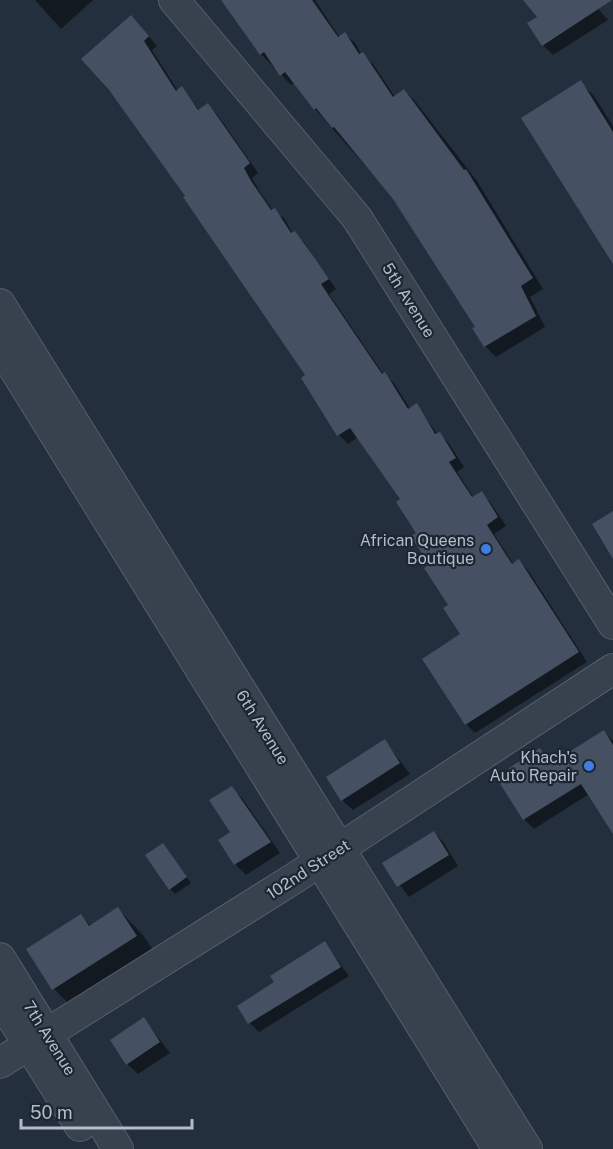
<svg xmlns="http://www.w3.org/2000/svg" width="613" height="1149" viewBox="0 0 613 1149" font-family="'Public Sans',sans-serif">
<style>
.shadow{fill:#0007}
.building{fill:#455162}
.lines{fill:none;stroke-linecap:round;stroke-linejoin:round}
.minor-casing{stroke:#565f6c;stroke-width:32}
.minor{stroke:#38414e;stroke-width:30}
.shop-dot{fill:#3f7fe0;stroke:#1d2633;stroke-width:2}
.labels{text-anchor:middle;stroke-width:4.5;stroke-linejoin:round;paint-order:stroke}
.street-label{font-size:16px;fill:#b4bcc9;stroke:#1d2633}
.poi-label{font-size:16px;fill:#b4bcc9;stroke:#1d2633;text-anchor:end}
</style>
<rect width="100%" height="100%" fill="#242f3e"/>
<path class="shadow" d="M35,0H93L61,29Z
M223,0H315L340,38L345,34L356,44L361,54L373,64L395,97L404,90L415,101L477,181L543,289L530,297L545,327L496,357L485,346L474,329L477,327L394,198L315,109L295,82L291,85L261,54Z
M525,0H591L608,20L553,55L543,45L539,17Z
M140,26L157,46L152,50L178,91L182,88L200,111L208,105L217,114L258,173L252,178L260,192L273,211L284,218L293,234L304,242L336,289L329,294L384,375L394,383L410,409L416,405L438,435L448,442L464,467L457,472L474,498L481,493L490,502L506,526L494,534L514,565L519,561L528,570L587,662L475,733L466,724L462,635L402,500L358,437L348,444L339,435L303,378L307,375L131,117L83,59Z
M580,82L594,96L613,126V261Z
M604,732L613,741V831L589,794L534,829L524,819L499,779L540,750L552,764Z
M385,741L410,774L353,810L342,800Z
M231,788L242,798L280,853L246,875L235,864Z
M434,832L444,843L458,866L409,897L384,864Z
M163,845L191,883L175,894L170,889Z
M118,909L143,935L161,962L79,1014L54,989L81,916L91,926Z
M325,943L349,976L259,1032L250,1023L276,983Z
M144,1019L170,1053L138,1074L127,1064Z"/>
<path class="building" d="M221,0H312L338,37L345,32L359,54L363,52L393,97L404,89L464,170L466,169L533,278L521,286L536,316L484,347L472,328L475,327L393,199L334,127L332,128L316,108L314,110L285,72L280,76L264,52L260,55Z
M523,0H612L542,46L527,23L537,17Z
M131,15L149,36L144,41L176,91L182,86L198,110L208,103L250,163L244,168L251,181L271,210L275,208L291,233L295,231L314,257L329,279L321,284L382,374L385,372L408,409L417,403L435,434L440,432L456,458L449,462L472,497L482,491L498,517L487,525L512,564L519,559L579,652L465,725L422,659L460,634L443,608L448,605L424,568L429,565L411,536L416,533L396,502L400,499L350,428L337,436L301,378L305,375L183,197L185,196L109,90L81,59Z
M581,80L613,132V264L521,118Z
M613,511V559L592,524Z
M604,730L613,745V834L581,784L523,820L497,779L510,771L509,768L540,748L550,764Z
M385,739L400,763L341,801L326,777Z
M232,786L271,842L234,865L218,840L230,832L209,800Z
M434,831L449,855L397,887L382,863Z
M163,843L187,877L169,890L145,855Z
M118,907L137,936L52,990L26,949L81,914L89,926Z
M325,941L341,967L248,1024L237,1006L274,982L270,976Z
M144,1017L160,1042L126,1065L110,1040Z"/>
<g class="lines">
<defs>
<path id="minor" d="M174,0L357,218L613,624
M0,304L527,1149
M0,346L498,1149
M0,958L118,1149
M0,999L80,1126
M0,1063L293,879L613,669"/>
</defs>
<use href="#minor" class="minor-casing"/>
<use href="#minor" class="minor"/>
</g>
<g class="shop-dot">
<circle cx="486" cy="549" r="6"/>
<circle cx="589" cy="766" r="6"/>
</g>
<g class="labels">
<g class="street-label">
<text transform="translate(409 300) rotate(58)" y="6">5th Avenue</text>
<text transform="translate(263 727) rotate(58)" y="6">6th Avenue</text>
<text transform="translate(308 869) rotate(-33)" y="6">102nd Street</text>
<text transform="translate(50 1038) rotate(58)" y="6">7th Avenue</text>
</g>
<g class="poi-label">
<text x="474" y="546">African Queens<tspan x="474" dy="18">Boutique</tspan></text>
<text x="577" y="763">Khach's<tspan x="577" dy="18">Auto Repair</tspan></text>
</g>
</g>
<path d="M21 1119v9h171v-9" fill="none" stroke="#b4bcc9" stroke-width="3"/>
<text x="30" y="1119" font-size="18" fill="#b4bcc9" stroke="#1d2633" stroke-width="4.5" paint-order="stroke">50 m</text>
</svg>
